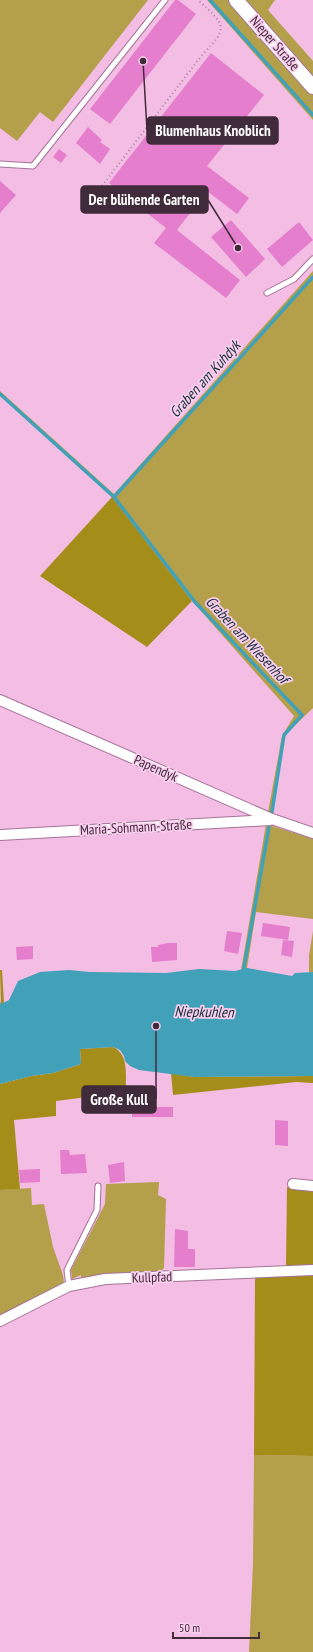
<svg xmlns="http://www.w3.org/2000/svg" width="313" height="1652" viewBox="0 0 313 1652" font-family="'PT Sans Narrow',sans-serif">
<style>
.green{fill:#b4a04a}
.forest{fill:#a58d19}
.water{fill:#40a1b8}
.lines{fill:none;stroke-linecap:round;stroke-linejoin:round}
.stream{stroke:#40a1b8;stroke-width:3.5}
.building{fill:#e57ecd}
.service-casing{stroke:#a57398;stroke-width:7}
.minor-casing{stroke:#a57398;stroke-width:12}
.secondary-casing{stroke:#a57398;stroke-width:16}
.path{stroke:#ac83a1;stroke-width:2;stroke-dasharray:1 3;stroke-linecap:butt}
.service{stroke:#fff;stroke-width:5}
.minor{stroke:#fff;stroke-width:10}
.secondary{stroke:#fff;stroke-width:14}
.labels{text-anchor:middle;stroke-width:3.5;stroke-linejoin:round;paint-order:stroke}
.street-label{font-size:14px;fill:#402b3a;stroke:#faceee}
.water-label{font-size:15px;font-style:italic;fill:#133138;stroke:#faceee}
.leader{fill:none;stroke:#402b3a;stroke-width:1.5}
.callout-dot{fill:#402b3a;stroke:#faceee;stroke-width:1.5}
.callout{fill:#402b3a;stroke:#402b3a;stroke-width:1.5}
.callout-label{font-size:15px;text-anchor:middle;font-weight:bold;fill:#fff}
</style>
<rect width="100%" height="100%" fill="#f3bde4"/>
<path class="green" d="M0,0H148L53,122L40,112L17,141L0,128Z
M207,0H230L313,94V120Z
M246,0H275L268,10L313,61V76Z
M313,271V708L285,735L272,814L268,812L282,736L294,716L192,601L112,497L0,395V391L114,494Z
M266,824L313,839V919L256,912L247,968L241,970Z
M313,931V972H309V955Z
M159,1182L158,1195L166,1199L164,1268L160,1272L106,1274L81,1279V1275L72,1279L71,1270L105,1204L106,1184Z
M31,1188L32,1205L44,1204L53,1247L63,1275L64,1283L0,1316V1190Z
M254,1455L313,1456V1652H249L253,1564Z"/>
<path class="forest" d="M112,497L192,601L147,647L40,576Z
M0,970H2L4,1003L1,1005Z
M113,1047C130,1055 125,1076 126,1092L56,1101V1116L14,1120L20,1189L0,1190V1084L31,1076L53,1073L81,1064L80,1049Z
M171,1073L194,1077L313,1076V1083L296,1082L173,1095Z
M287,1187L313,1189V1265L286,1266Z
M313,1274V1456L254,1455L255,1277Z"/>
<path class="water" d="M247,968L292,976L295,973L313,972V1076L194,1077L139,1070L130,1066L125,1061L124,1056L120,1050L113,1047L80,1049L81,1064L53,1073L31,1076L0,1084V1001L1,1004L9,1000L18,981L40,972L69,970L90,972L166,973L199,969L235,971Z"/>
<g class="lines">
<path class="stream" d="M210,0L313,115
M0,394L114,497L195,602L302,715L284,735L272,812
M114,497L313,277
M243,973L269,827"/>
</g>
<path class="building" d="M175,0H178L196,14L110,124L90,109Z
M211,53L264,95L207,166L249,198L237,214L207,191L177,230L240,280L226,298L154,243L166,228L109,183Z
M88,127L102,140L100,142L110,149L100,164L76,143Z
M59,149L67,155L61,163L53,157Z
M0,181L16,195L0,213Z
M231,220L265,259L246,277L211,237Z
M299,222L313,240L282,267L267,249Z
M263,923L290,927L288,940L261,936Z
M227,931L242,933L238,954L224,951Z
M283,940L294,941L292,957L281,955Z
M168,943H177V960L152,962L151,947H158V945Z
M33,946V959L17,960L16,947Z
M132,1101H154V1107H173V1117H132Z
M275,1120L288,1121V1146L275,1145Z
M60,1150H69L70,1155L85,1154L87,1173L61,1174Z
M124,1162L125,1181L110,1183L108,1165Z
M40,1169V1182L20,1183L19,1170Z
M175,1229L188,1231V1249H195V1267H174Z"/>
<g class="lines">
<defs>
<path id="service" d="M0,164L33,166L165,0
M267,293L294,279L313,259
M69,1286L67,1270L97,1210L98,1186"/>
<path id="minor" d="M0,700L272,819L313,833
M0,835L270,820
M293,1184L313,1186
M0,1321L69,1286L105,1279L313,1270"/>
<path id="secondary" d="M236,0L313,87"/>
</defs>
<use href="#service" class="service-casing"/>
<use href="#minor" class="minor-casing"/>
<use href="#secondary" class="secondary-casing"/>
<path class="path" d="M310,100L313,104
M102,186L202,55C229,27 226,26 198,0"/>
<use href="#service" class="service"/>
<use href="#minor" class="minor"/>
<use href="#secondary" class="secondary"/>
</g>
<g class="labels">
<g class="street-label">
<text transform="translate(275 43) rotate(49)" y="5">Nieper Straße</text>
<text transform="translate(156 768) rotate(24)" y="5">Papendyk</text>
<text transform="translate(136 827) rotate(-3)" y="5">Maria-Sohmann-Straße</text>
<text transform="translate(152 1277) rotate(-2)" y="5">Kullpfad</text>
</g>
<g class="water-label">
<text transform="translate(205 379) rotate(-48)" y="5">Graben am Kuhdyk</text>
<text transform="translate(247 640) rotate(47)" y="5">Graben am Wiesenhof</text>
<text transform="translate(204 1012) rotate(1)" y="5">Niepkuhlen</text>
</g>
</g>
<path class="leader" d="M143 61L147 130M238 248L208 200M156 1026L156 1099"/>
<g class="callout-dot">
<circle cx="143" cy="61" r="4"/>
<circle cx="238" cy="248" r="4"/>
<circle cx="156" cy="1026" r="4"/>
</g>
<g class="callout">
<rect x="147" y="117" width="131" height="27" rx="4"/>
<rect x="81" y="186" width="127" height="27" rx="4"/>
<rect x="82" y="1086" width="74" height="27" rx="4"/>
</g>
<g class="callout-label">
<text x="213" y="136">Blumenhaus Knoblich</text>
<text x="144" y="205">Der blühende Garten</text>
<text x="119" y="1105">Große Kull</text>
</g>
<path d="M173 1632v6h86v-6" fill="none" stroke="#402b3a" stroke-width="2"/>
<text x="179" y="1632" font-size="12" fill="#402b3a" stroke="#faceee" stroke-width="3" paint-order="stroke">50 m</text>
</svg>
